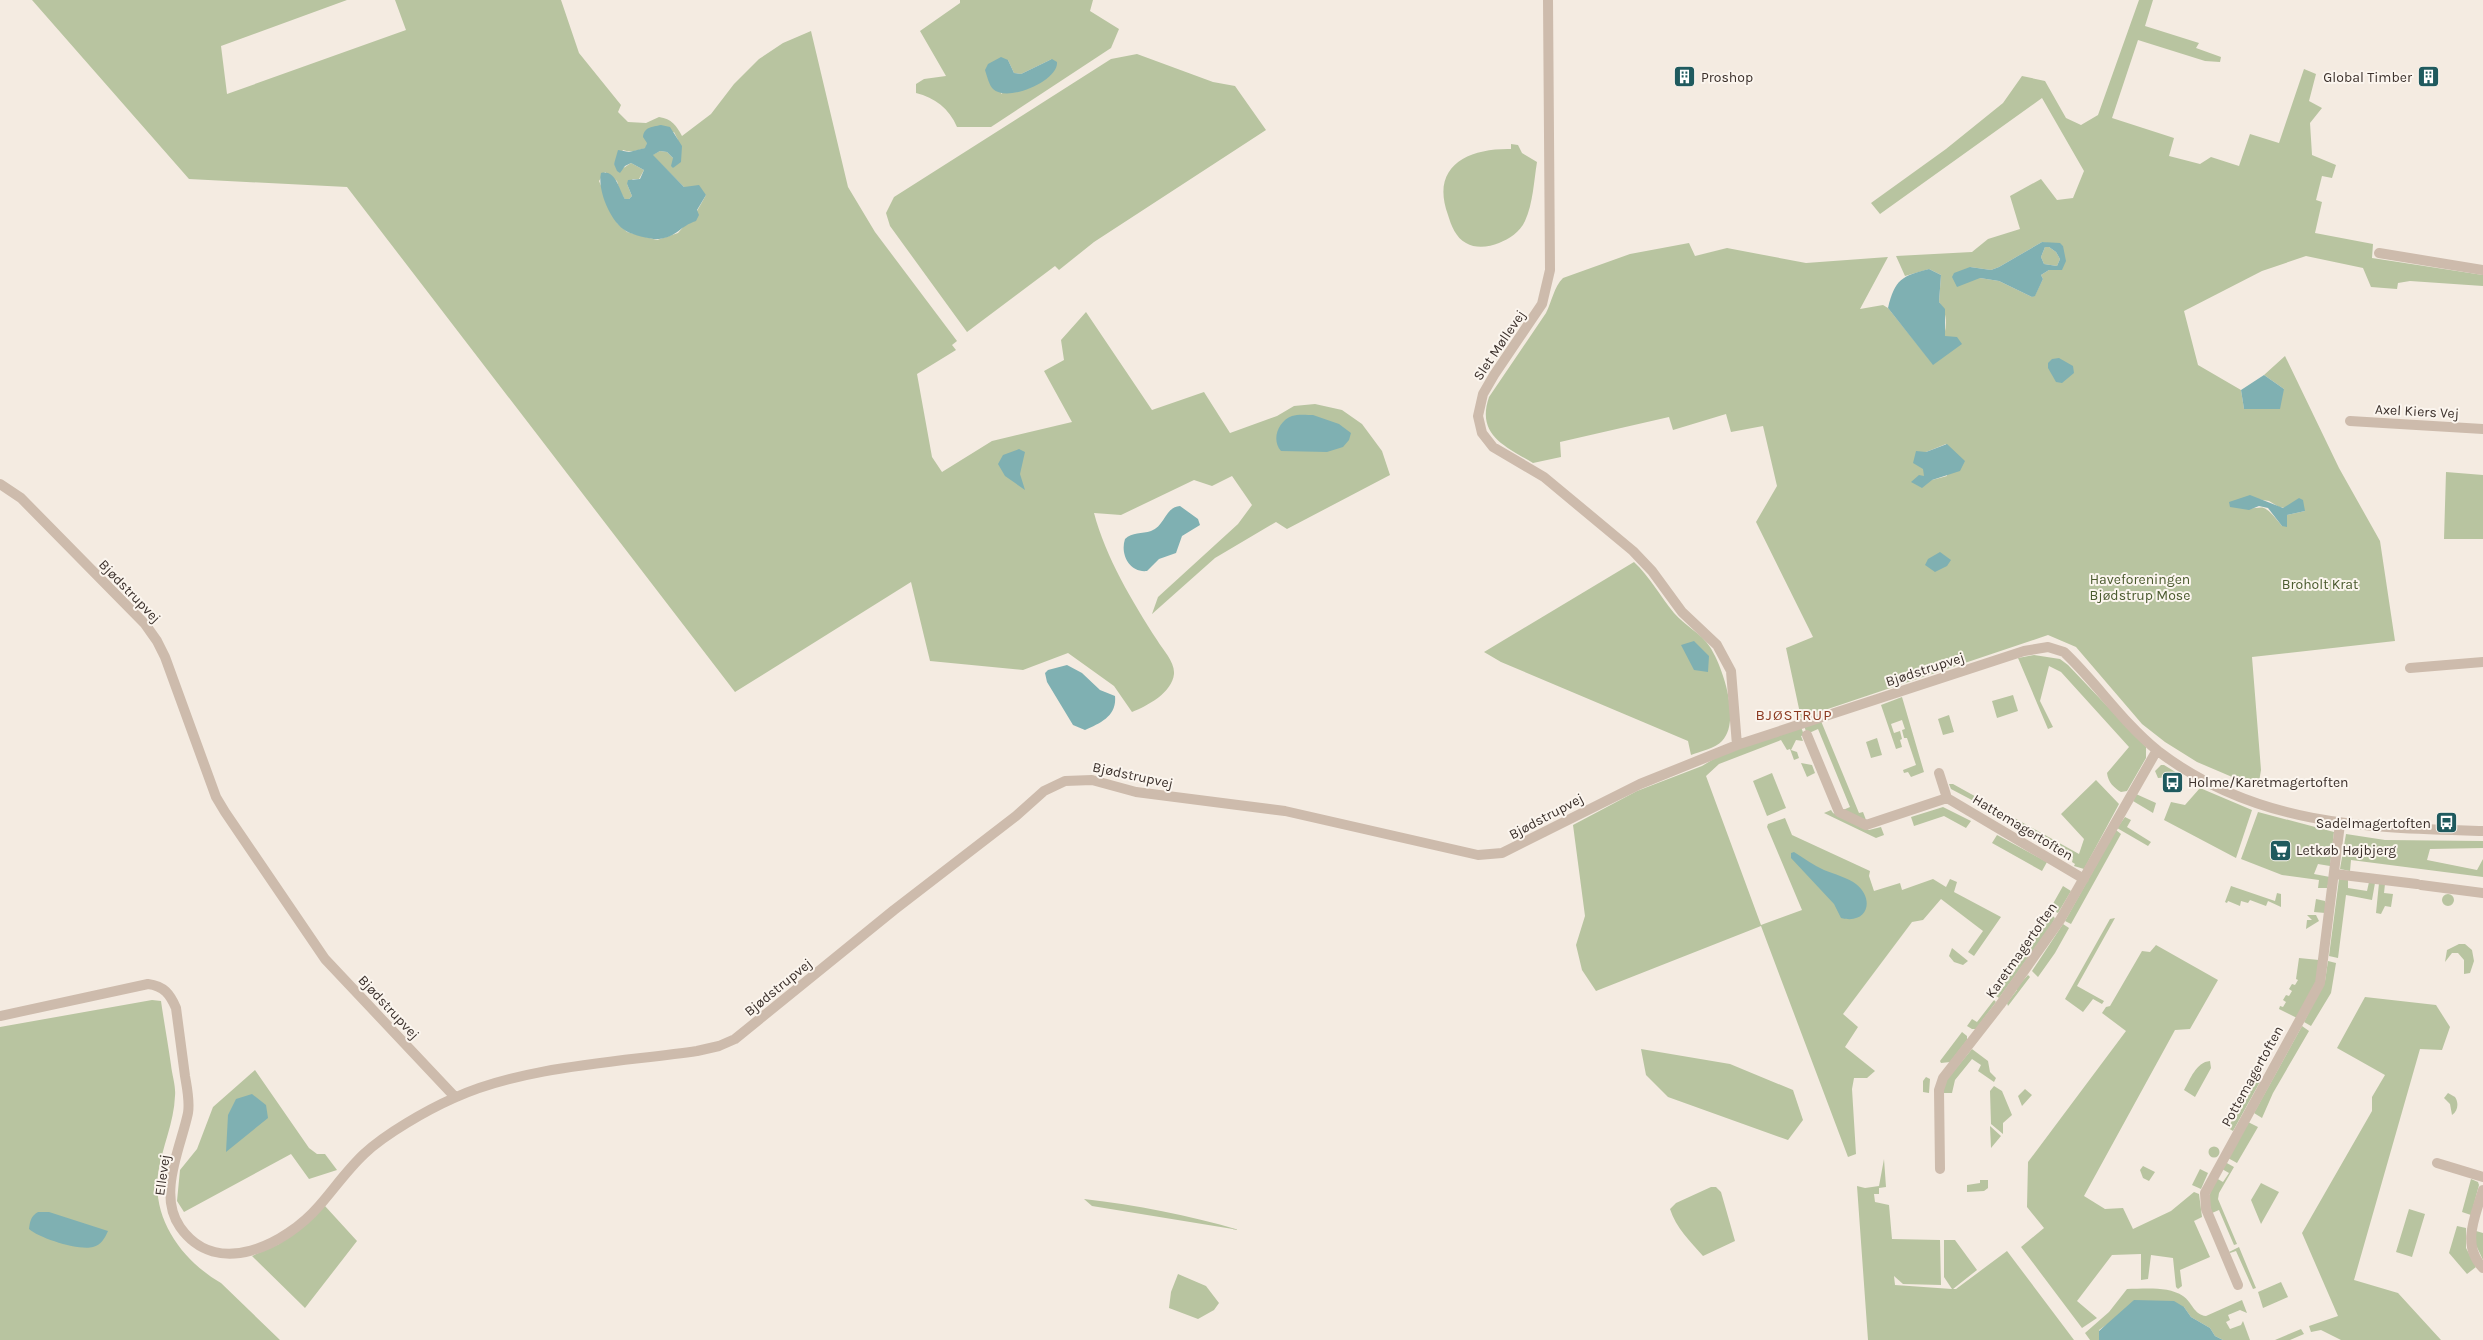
<svg xmlns="http://www.w3.org/2000/svg" width="2483" height="1340" viewBox="0 0 2483 1340" font-family="Karla,sans-serif">
<style>
.green{fill:#b8c4a0;fill-rule:evenodd}
.water{fill:#7fb0b2;fill-rule:evenodd}
.lines{fill:none;stroke-linecap:round;stroke-linejoin:round}
.minor{stroke:#cdbbac;stroke-width:10}
.labels{text-anchor:middle;stroke-width:4;stroke-linejoin:round;paint-order:stroke}
.poi-label{font-size:14px;fill:#3b302b;stroke:#fbf5ee;text-anchor:start}
.street-label{font-size:14px;fill:#3b302b;stroke:#fbf5ee}
.park-label{font-size:14px;fill:#4a5a2e;stroke:#fbf5ee}
.neighbourhood-label{font-size:15px;letter-spacing:1px;fill:#8c3b22;stroke:#fbf5ee}
</style>
<rect width="100%" height="100%" fill="#f4ebe1"/>
<path class="green" d="M32,0H347L221,46L227,94L406,30L395,0H561L579,53L621,105L618,112L628,122L646,123L659,117C672,119 676,125 682,136L711,114L734,84L759,59L783,43L811,31L848,187L875,232L957,341L952,345L956,350L917,374L932,457L942,472L992,441L1072,422L1044,371L1064,360L1061,340L1086,312L1152,410L1204,392L1230,433L1277,416L1294,406L1315,404L1342,410L1362,424L1382,451L1390,475L1287,529L1276,522L1215,558L1152,614L1158,597L1238,524L1252,505L1232,476L1212,486L1194,480L1121,515L1094,513C1106,558 1132,601 1157,640C1163,650 1175,662 1174,674C1172,693 1147,706 1132,712L1114,686L1068,653L1023,670L930,661L911,582L735,692L347,187L189,179ZM674,132L678,140L673,168V158L667,152L660,151L652,155L684,187L706,195L697,211L678,233L657,240L627,232L617,223L599,181L605,172L617,181L620,192L625,199H629L632,196L627,184L633,179H639L644,170L631,163L622,169L614,164L623,150C631,153 638,150 646,148L647,143Z
M960,0H1093L1090,11L1119,29L1111,48L991,127H957C949,108 935,98 916,93V84L924,79L946,76L920,31L960,3ZM1052,59L1001,94L1008,60L1014,73L1021,74Z
M2139,0H2153L2145,26L2199,43L2196,48L2221,57L2220,62L2205,61L2138,40L2112,118L2174,138L2169,156L2200,164L2211,157L2239,166L2250,134L2279,143L2304,69L2316,74L2309,101L2322,108L2310,123L2312,155L2336,165L2332,178L2322,176L2316,200L2322,202L2315,233L2373,244L2372,258L2483,275V286L2410,281L2398,283L2397,289L2371,287L2363,268L2306,256L2262,271L2184,311L2198,365L2241,390L2244,409L2284,389L2264,375L2285,356L2339,468L2380,541L2395,641L2252,657L2261,770L2258,788L2197,762L2165,742L2142,724L2076,647L2048,635L1801,718L1786,648L1813,637L1756,522L1777,486L1763,426L1731,432L1726,414L1673,430L1669,417L1560,442L1561,457L1533,463C1505,446 1476,435 1489,397L1546,313C1552,301 1554,287 1563,278L1630,254L1689,243L1695,256L1727,248L1806,263L1888,257L1860,309L1883,305L1888,308L1933,364C1941,346 1954,321 1939,302L1941,275L1929,269L1905,276L1896,256L1972,252L1988,239L2020,229L2010,196L2041,179L2057,200L2073,198L2084,171L2042,98L1880,214L1871,203L1946,149L2003,103L2022,76L2045,81L2066,118L2081,125L2098,115ZM2042,242L2063,246L2062,270H2049L2041,275L2043,279L2035,295L2032,297L1999,281L1980,278L1970,267L1991,270L1999,267ZM1946,444L1947,476L1932,480L1924,476L1926,452ZM2256,499L2269,501L2279,507L2305,511L2287,515L2282,526C2258,496 2266,513 2236,507Z
M1137,54L1213,82L1235,86L1266,130L1094,242L1059,270L1055,266L967,332L890,226L886,213L894,197L1111,59Z
M1511,144L1518,145L1522,153L1537,162C1534,180 1533,204 1525,221C1520,232 1509,239 1499,243C1489,247 1476,249 1466,243C1456,238 1451,225 1448,215C1430,166 1468,148 1511,149Z
M2045,247H2049L2056,252L2060,259L2057,266L2044,264L2041,257Z
M2446,472L2483,475V539H2444Z
M1634,562C1650,577 1660,596 1674,613C1685,626 1701,633 1710,647C1723,667 1741,722 1722,741C1716,748 1699,752 1691,755L1688,741L1501,662L1484,652Z
M2034,655L2060,659L2068,665L2146,747V758L2127,791L2121,792C2114,788 2108,782 2107,773L2129,747L2061,672L2049,666L2040,701L2053,727L2048,729L2018,658Z
M2013,695L2018,711L1997,718L1992,701Z
M1902,697L1924,772L1911,777L1908,772L1904,773L1903,770L1916,765L1907,738H1904L1902,730L1905,729L1902,720L1891,724L1894,733L1900,731L1902,739L1900,740L1902,747L1896,749L1881,705Z
M1949,715L1954,732L1943,735L1938,719Z
M1821,721L1859,813L1863,812L1866,820L1843,810L1850,807L1818,729L1807,734L1804,726Z
M1801,727L1804,735L1801,736L1803,741L1796,740L1791,750L1797,752L1799,758L1794,760L1790,749L1787,750L1781,740L1719,764L1706,776L1761,925L1802,910L1767,827L1768,824L1785,818L1792,835L1870,871L1869,876L1874,891L1900,883L1902,890L1933,879L1946,887L1950,879L1957,882L1954,892L2001,917L1974,956L1968,952L1983,931L1941,899L1923,920L1912,922L1843,1014L1858,1027L1845,1047L1875,1071L1867,1078H1854L1852,1089L1856,1154L1848,1157L1761,926L1596,991L1582,970L1576,945L1585,916L1573,825L1637,791L1702,766L1722,754Z
M1877,738L1882,755L1871,758L1866,742Z
M1801,763L1812,765L1815,773L1807,777Z
M2161,765H2164L2182,776L2158,778L2155,771Z
M1772,773L1786,808L1767,816L1753,781Z
M2096,780L2119,804L2084,869L2074,866L2075,864L2072,862L2073,858L1997,814L2000,810L2079,854L2084,839L2061,814Z
M1949,784H1953L1989,804L1987,808L1951,789Z
M2200,788L2252,810L2236,858L2164,820L2171,802L2185,805Z
M2136,794L2156,803L2153,813L2133,801Z
M1943,807L1971,821L1966,828L1944,816L1914,826L1911,817Z
M1831,810L1833,813L1869,830L1881,827L1884,835L1876,838L1824,813Z
M2258,812L2334,832L2330,866L2318,864L2314,874L2330,877L2327,888H2318L2319,880L2282,875L2241,859Z
M2125,817L2131,820L2127,827L2151,842L2148,846L2117,828Z
M2116,830L2121,834L2071,924L2065,921Z
M2346,834L2385,840L2483,841V848L2430,849L2427,860L2477,870L2483,859V877L2351,860L2350,871L2340,869Z
M1997,835L2047,862L2042,871L1992,843Z
M2339,879L2348,880V888L2367,891L2369,882L2375,883L2372,900L2346,895L2338,958L2329,956Z
M2379,883L2385,884L2384,893L2393,894L2391,907L2385,906L2381,914L2376,913Z
M2063,886L2071,891L2058,913L2050,909Z
M2231,886L2275,901L2277,893L2281,894V907L2268,901L2266,906L2250,900L2248,903L2241,901L2240,906L2228,901L2227,903L2225,902Z
M2442 900a6 6 0 1 1 12 0a6 6 0 1 1-12 0Z
M2316,899L2325,901V913L2314,912Z
M2049,913L2055,918L2052,924L1999,998L1992,993L2034,938Z
M2307,915H2316L2319,921L2306,929L2307,920H2312Z
M2115,918L2077,986L2104,1001L2102,1004L2093,999L2083,1012L2065,999L2110,919Z
M2063,924L2069,928L2055,953L2038,977L2032,971Z
M2459,944H2465L2472,950L2474,961L2470,973L2464,974V960L2458,953H2452L2445,962L2447,950Z
M2156,945L2218,980L2190,1029L2175,1030L2084,1196L2105,1209L2123,1208L2133,1229L2171,1211L2194,1192L2199,1194L2202,1217L2194,1221L2210,1257L2180,1270L2182,1286L2178,1289L2176,1287L2173,1258L2151,1255L2148,1279L2141,1280V1254L2112,1255L2077,1301L2097,1318L2082,1328L2021,1247L2044,1228L2027,1207L2028,1162L2126,1031L2102,1013L2106,1007L2110,1006L2142,951L2150,952Z
M1952,948L1968,961L1963,965L1954,962L1949,956Z
M2299,958L2319,960L2316,982L2297,1018L2279,1009L2280,1006L2283,1007L2286,1002L2283,1000L2286,995L2289,996L2292,991L2289,989L2292,984L2295,985L2298,980L2296,979Z
M2328,961L2336,963L2331,993L2311,1026L2304,1022L2325,981Z
M2028,975L2030,977L2008,1006L2007,1003L2017,990V987Z
M2365,997L2436,1005L2450,1027L2442,1050L2420,1049L2354,1280L2398,1293L2441,1340H2341L2321,1330L2311,1332L2309,1326L2338,1316L2302,1233L2372,1111V1097L2385,1075L2337,1048Z
M152,1000L161,1001C164,1022 168,1044 171,1065C172,1075 176,1086 175,1096C174,1123 162,1147 158,1174C152,1220 183,1261 221,1283L280,1340H0V1027Z
M1994,1000L1996,1002L1976,1029H1972L1967,1026L1972,1019L1977,1022Z
M2302,1026L2309,1031L2273,1093L2262,1118L2254,1113Z
M1962,1032L1967,1036V1040L1950,1062L1941,1063L1940,1061Z
M1641,1049L1730,1064L1793,1090L1803,1120L1788,1140L1668,1097L1646,1075Z
M1972,1049L1988,1061L1990,1072L1996,1078L1994,1082L1978,1071L1981,1065L1972,1059L1955,1080L1952,1093H1943L1944,1083Z
M2210,1061L2211,1068L2195,1097L2184,1090C2190,1080 2196,1062 2210,1061Z
M255,1070L309,1148L317,1154H325L337,1170L309,1179L291,1154L184,1212L177,1201L180,1170L197,1149L213,1107Z
M1926,1077L1930,1079L1929,1093L1923,1092V1081Z
M2256,1077L2261,1080L2233,1131L2228,1128Z
M1994,1086L2002,1091L2012,1115L2003,1123V1134L1991,1124L1990,1091Z
M2025,1089L2032,1095L2022,1106L2018,1096Z
M2448,1093L2455,1097C2459,1103 2458,1111 2452,1115L2450,1104L2444,1098Z
M2248,1122L2258,1127L2237,1163L2228,1158Z
M1990,1126L2001,1136L1991,1148Z
M2208.5 1152a5.5 5.5 0 1 1 11 0a5.5 5.5 0 1 1-11 0Z
M1884,1159L1886,1187L1879,1188V1194H1874L1875,1202L1889,1205L1892,1239L1940,1240L1941,1285L1903,1284L1894,1276L1895,1285L1952,1289L1944,1277V1240H1955L1977,1270L1953,1289H1956L2007,1251L2074,1340H1868L1857,1186L1865,1188L1879,1186Z
M2225,1162L2234,1167L2219,1193L2218,1199L2237,1244L2234,1245L2219,1210L2212,1213C2207,1199 2210,1190 2216,1178L2223,1182L2229,1173L2222,1169Z
M2143,1166L2155,1172L2149,1181L2143,1178L2140,1170Z
M2200,1169L2208,1173L2201,1189L2192,1185Z
M2471,1179L2478,1182L2479,1185L2471,1215L2462,1212Z
M1980,1180H1988V1188L1984,1191L1967,1192V1185L1980,1183Z
M2261,1183L2279,1192L2261,1224L2251,1200Z
M1711,1187H1716L1721,1192L1735,1241L1703,1256C1690,1241 1676,1228 1670,1209L1676,1203Z
M1084,1199C1137,1205 1188,1215 1239,1230L1092,1206Z
M325,1206L357,1241L305,1308L252,1256L279,1244Z
M2409,1209L2425,1214L2412,1257L2396,1252Z
M2457,1226L2466,1228V1248L2476,1267L2467,1274L2449,1253Z
M2476,1231L2483,1233V1260L2475,1243Z
M2239,1247L2256,1288L2253,1289L2236,1251L2230,1253L2229,1252Z
M1178,1274L1206,1286L1219,1303L1214,1310L1198,1319L1169,1308L1171,1292Z
M2281,1282L2288,1297L2263,1308L2258,1292Z
M2127,1289C2144,1289 2168,1286 2183,1296C2192,1302 2194,1315 2206,1316L2242,1300L2247,1313L2240,1310L2228,1315L2230,1320L2226,1322L2230,1329L2241,1325L2243,1321L2250,1340H2223L2215,1336L2210,1328L2191,1317L2184,1307L2112,1321L2099,1330V1340H2090L2085,1333L2109,1312Z
M2301,1329L2304,1334L2290,1340H2275Z"/>
<path class="water" d="M1001,57L1008,60L1014,73L1021,74L1052,59L1057,62C1059,81 1007,103 993,89C989,85 987,76 985,70L988,64Z
M661,125L670,127L682,146L681,162L673,168L671,166L673,158L667,152L660,151L653,155L684,187L699,185L706,195L697,210L699,215L696,221C680,226 677,237 659,239C652,240 633,235 626,231C611,223 597,190 601,173C616,169 619,190 625,199H629L632,196L627,184L628,180L640,179L644,170L631,163L625,166L620,173L617,171L614,164L618,150L629,152L645,148L647,143L643,137C644,127 652,127 661,125Z
M2042,242L2060,243L2063,246L2066,261L2062,270H2049L2041,275L2043,279L2035,296L2032,297L1999,281L1980,278L1957,287L1952,277L1954,273L1970,267L1991,270L1999,267ZM2045,247H2049L2056,252L2060,259L2057,266L2044,264L2041,257Z
M1929,269L1941,275L1939,302L1945,309V336L1957,337L1962,344L1933,365L1888,308C1895,279 1902,276 1929,269Z
M2059,358L2073,366L2074,373L2062,383L2056,382L2048,368V363L2052,359Z
M2264,375L2284,389L2280,409H2244L2241,390Z
M1313,415L1339,424L1351,433L1349,440L1343,447L1327,452L1281,451C1271,440 1278,421 1292,416C1298,414 1307,415 1313,415Z
M1947,444L1965,461L1960,471L1932,480L1922,488L1911,482L1919,475L1924,476L1923,469L1913,463L1916,451L1926,452Z
M1019,449L1025,452L1020,474L1025,490L1005,476L998,464L1003,455Z
M2250,495L2283,508L2299,498L2303,500L2305,511L2287,515V527L2282,526L2268,508L2259,506L2249,510L2230,507L2229,502Z
M1180,506L1198,519L1200,525L1182,536L1176,553L1159,559L1147,571C1129,573 1120,554 1125,539C1132,532 1142,534 1151,531C1165,526 1165,507 1180,506Z
M1940,552L1951,560L1947,566L1935,572L1925,565L1928,559Z
M1694,641L1709,656L1708,672L1694,670L1681,645Z
M1067,665L1082,673L1100,690L1115,696C1117,716 1101,723 1085,730L1073,725L1047,682L1045,673L1048,670Z
M1794,852C1804,858 1813,865 1824,870C1834,874 1848,878 1856,884C1875,899 1868,925 1841,918L1834,904L1791,858V853Z
M252,1094L266,1105L268,1118L226,1152L228,1115L236,1099Z
M38,1212H49L108,1231C105,1238 101,1245 93,1247C79,1251 39,1238 29,1229C30,1221 31,1216 38,1212Z
M2134,1300L2174,1301L2184,1307L2191,1317L2210,1328L2215,1336L2223,1340H2099V1331Z"/>
<g class="lines">
<path class="minor" d="M1548,0L1550,270L1542,304L1494,375L1483,394L1478,416L1482,433L1493,447L1544,477L1633,551L1652,571L1682,612L1717,645L1731,671L1737,745
M2379,253L2483,270
M2350,421L2483,429
M0,484L21,498L145,624L157,641L165,657L216,797L225,812L325,959L455,1097
M2410,668L2483,662
M1807,735L1839,812L1866,825L1947,798L2084,879
M1939,773L1947,798
M2335,874L2417,884
M2421,885L2483,893
M0,1016L148,984C164,986 170,994 176,1008C179,1031 182,1054 185,1076C187,1088 190,1101 188,1113C181,1147 157,1194 180,1227C217,1280 286,1244 319,1206C334,1189 347,1170 364,1154C385,1134 427,1110 454,1098C523,1066 621,1062 697,1051L719,1046L735,1039L894,910L1016,816L1044,791L1065,781L1092,780L1136,792L1285,811L1478,855L1502,853L1640,784L1737,745L2024,651L2048,647L2064,652C2097,683 2122,722 2158,751C2256,826 2366,828 2483,831
M2437,1163L2483,1177
M1940,1169L1939,1090L1943,1078L2000,1005L2060,920L2157,750
M2483,1190C2475,1217 2461,1245 2483,1268
M2238,1285L2206,1209L2205,1193L2320,983L2340,824"/>
</g>
<defs>
<symbol id="building-square" viewBox="-11 -11 22 22"><rect x="-9" y="-9" width="18" height="18" rx="4" fill="#1f5a5e" stroke="#fbf5ee"/><path d="M-4-6H4V6H1V3H-1V6H-4ZM-2.5-4.3h1.7v1.8h-1.7ZM.8-4.3h1.7v1.8H.8ZM-2.5-1h1.7V.8h-1.7ZM.8-1h1.7V.8H.8Z" fill="#fff"/></symbol>
<symbol id="bus-square" viewBox="-11 -11 22 22"><rect x="-9" y="-9" width="18" height="18" rx="4" fill="#1f5a5e" stroke="#fbf5ee"/><path d="M-5-6H5V4H4V6H2V4H-2V6H-4V4H-5ZM-3.5-4V0h7V-4ZM-3.5 1.2v1.5H-2V1.2ZM2 1.2v1.5H3.5V1.2Z" fill="#fff"/></symbol>
<symbol id="supermarket-square" viewBox="-11 -11 22 22"><rect x="-9" y="-9" width="18" height="18" rx="4" fill="#1f5a5e" stroke="#fbf5ee"/><path d="M-6-5.5h2.5l.6 2H6L4.5 2H-2.5L-4.4-4H-6ZM-1.5 3.2a1.3 1.3 0 1 0 .1 0ZM3 3.2a1.3 1.3 0 1 0 .1 0Z" fill="#fff"/></symbol>
</defs>
<g fill-rule="evenodd">
<use href="#building-square" x="1672" y="64" width="25" height="25"/>
<use href="#building-square" x="2416" y="64" width="25" height="25"/>
<use href="#bus-square" x="2160" y="770" width="25" height="25"/>
<use href="#bus-square" x="2434" y="810" width="25" height="25"/>
<use href="#supermarket-square" x="2268" y="838" width="25" height="25"/>
</g>
<g class="labels">
<g class="poi-label">
<text x="1701" y="82">Proshop</text>
<text x="2412" y="82" text-anchor="end">Global Timber</text>
<text x="2188" y="787">Holme/Karetmagertoften</text>
<text x="2431" y="828" text-anchor="end">Sadelmagertoften</text>
<text x="2296" y="855">Letkøb Højbjerg</text>
</g>
<g class="street-label">
<text transform="translate(1499 345) rotate(-56)" y="5">Slet Møllevej</text>
<text transform="translate(2417 411) rotate(3)" y="5">Axel Kiers Vej</text>
<text transform="translate(130 591) rotate(46)" y="5">Bjødstrupvej</text>
<text transform="translate(1925 669) rotate(-18)" y="5">Bjødstrupvej</text>
<text transform="translate(1133 775) rotate(12)" y="5">Bjødstrupvej</text>
<text transform="translate(1546 816) rotate(-28)" y="5">Bjødstrupvej</text>
<text transform="translate(2023 827) rotate(31)" y="5">Hattemagertoften</text>
<text transform="translate(2021 950) rotate(-55)" y="5">Karetmagertoften</text>
<text transform="translate(778 987) rotate(-39)" y="5">Bjødstrupvej</text>
<text transform="translate(389 1007) rotate(47)" y="5">Bjødstrupvej</text>
<text transform="translate(2252 1076) rotate(-61)" y="5">Pottemagertoften</text>
<text transform="translate(162 1175) rotate(-82)" y="5">Ellevej</text>
</g>
<g class="park-label">
<text x="2140" y="584">Haveforeningen<tspan x="2140" dy="16">Bjødstrup Mose</tspan></text>
<text x="2320" y="589">Broholt Krat</text>
</g>
<g class="neighbourhood-label">
<text x="1794" y="720">BJØSTRUP</text>
</g>
</g>
</svg>
